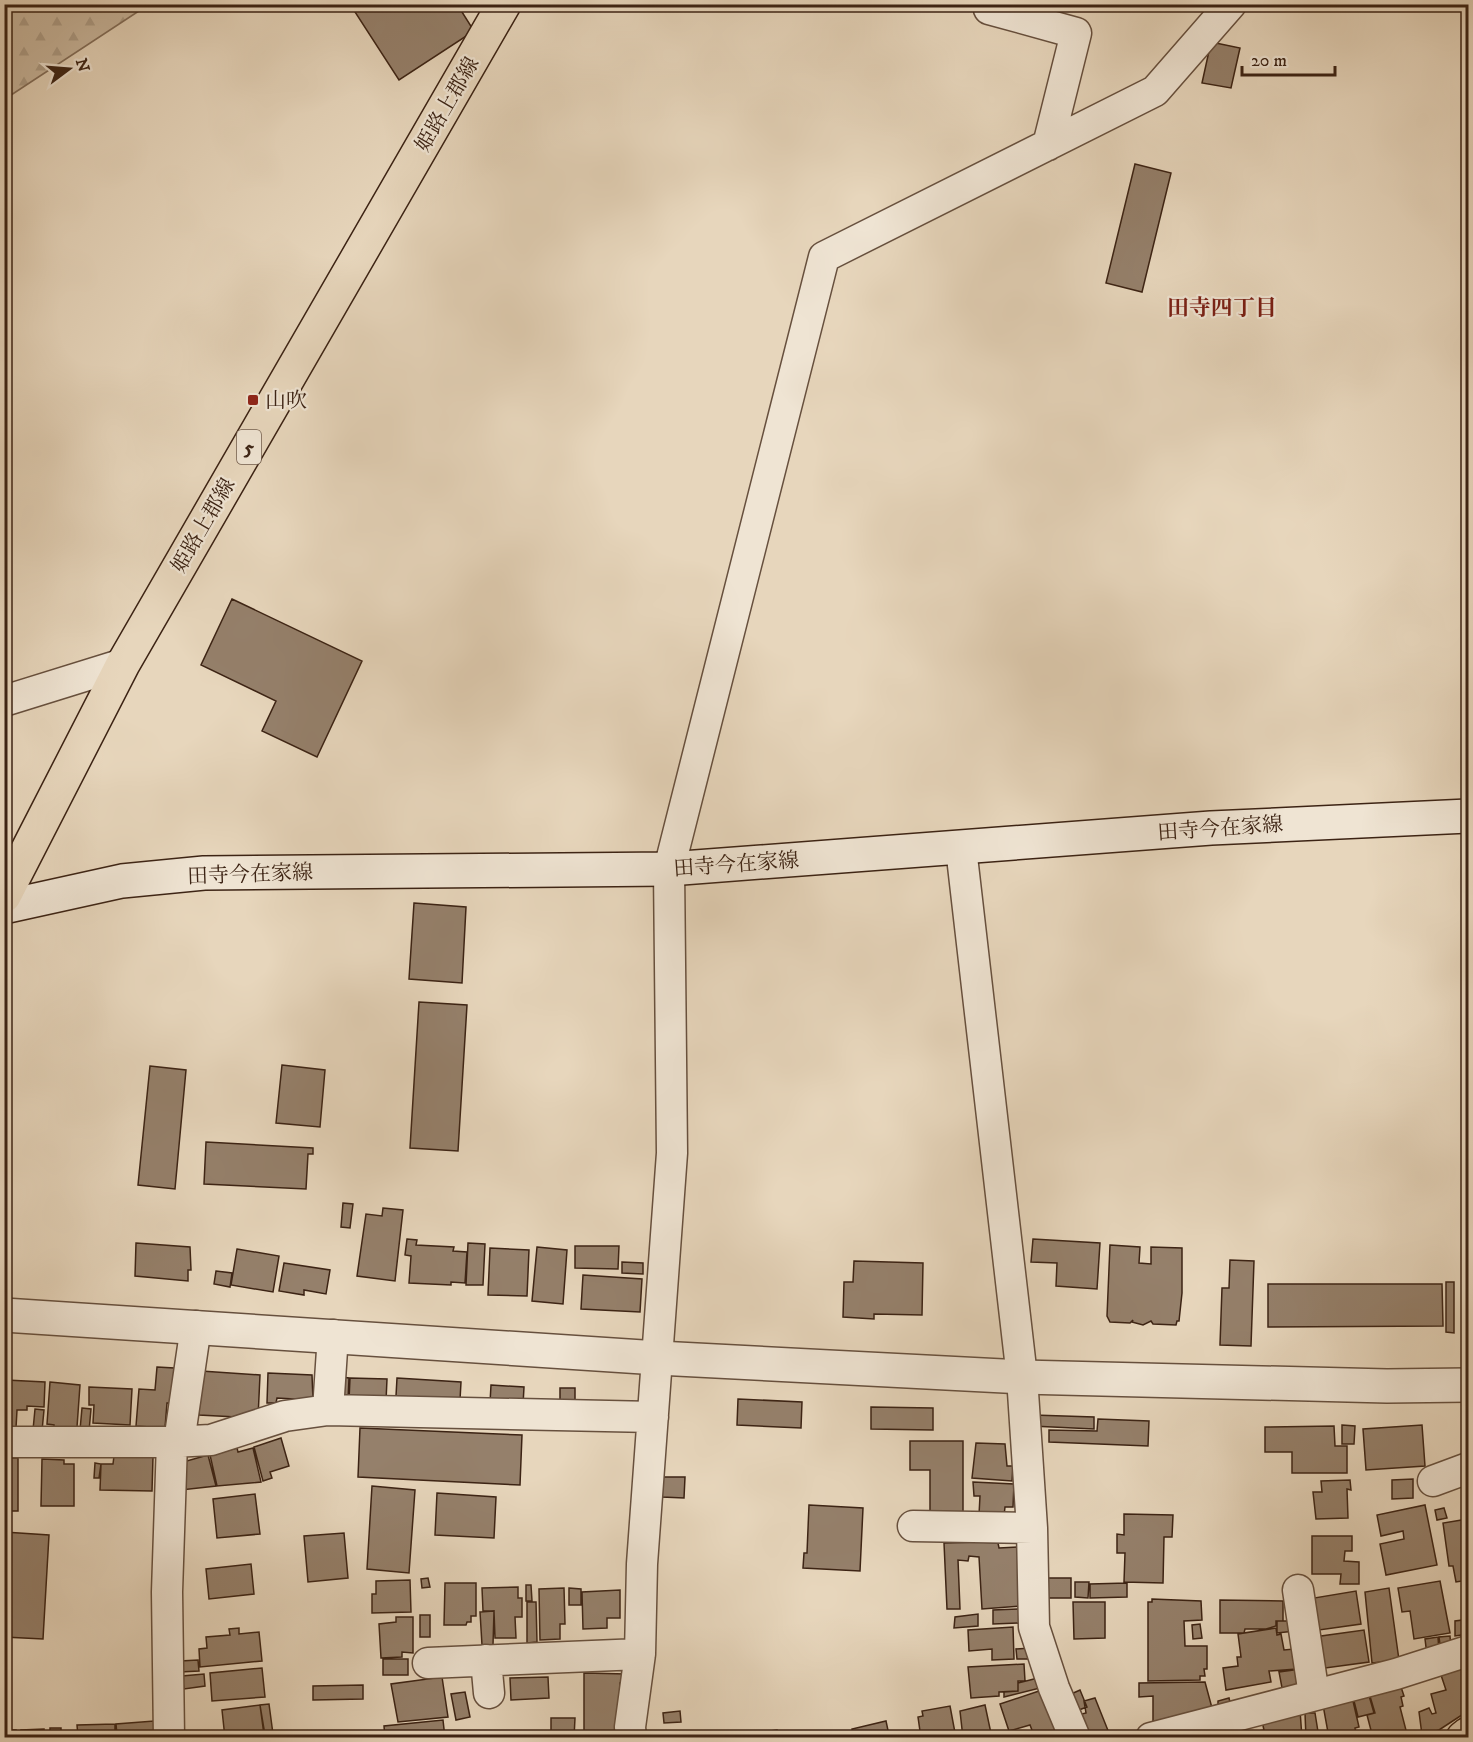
<svg xmlns="http://www.w3.org/2000/svg" width="1473" height="1742" viewBox="0 0 1473 1742" font-family="'IM FELL DW Pica','Noto Serif JP',serif">
<style>
.forest{fill:url(#forest-firs);stroke:#836e5a;stroke-width:1.5}
.building{fill:#95806b;stroke:#3c2314;stroke-width:1.5}
.lines{fill:none;stroke-linecap:round;stroke-linejoin:round}
.minor-casing{stroke:#67503e;stroke-width:33}
.tertiary-casing{stroke:#67503e;stroke-width:36}
.secondary-casing{stroke:#3c2314;stroke-width:36}
.primary-casing{stroke:#3c2314;stroke-width:36}
.minor{stroke:#efe4d3;stroke-width:30}
.tertiary{stroke:#efe4d3;stroke-width:33}
.secondary{stroke:#efe4d3;stroke-width:33}
.primary{stroke:#e7d6bc;stroke-width:33}
.poi-dot{fill:#8f2418;stroke:#efe4d3;stroke-width:2}
.labels{text-anchor:middle;stroke-width:4.5;stroke-linejoin:round;paint-order:stroke}
.shield{fill:#efe4d3;stroke:#725d4d;stroke-width:1.5}
.shield-label{font-size:20px;font-weight:bold;fill:#3c2314}
.street-label{font-size:21px;fill:#3c2314;stroke:#efe4d3}
.poi-label{font-size:21px;fill:#3c2314;stroke:#efe4d3;text-anchor:start}
.neighbourhood-label{font-size:22px;font-weight:bold;fill:#7a1f14;stroke:#efe4d3}
</style>
<defs>
<pattern id="forest-firs" width="22" height="20" patternUnits="userSpaceOnUse" patternTransform="scale(1.5)"><rect width="22" height="20" fill="#cab89f"/><path d="M5 1l3.5 6h-7zM16 11l3.5 6h-7z" fill="#ae9e88"/></pattern>
</defs>
<rect width="100%" height="100%" fill="#e7d6bc"/>
<filter id="stains"><feTurbulence type="fractalNoise" baseFrequency=".00333" numOctaves="4"/><feColorMatrix values="0 0 0 0 .2 0 0 0 0 .09 0 0 0 0 .02 0 0 0 .5 -.17"/></filter>
<radialGradient id="worn" r=".72"><stop offset=".6" stop-color="#630" stop-opacity="0"/><stop offset="1" stop-color="#630" stop-opacity=".3"/></radialGradient>
<path class="forest" d="M5,4H148V5L5,99Z"/>
<path class="building" d="M366,4H457L474,31L399,80L355,12Z
M1211,42L1240,48L1231,88L1202,83Z
M1135,164L1171,173L1142,292L1106,283Z
M232,599L362,661L317,757L262,731L276,701L201,665Z
M414,903L466,907L462,983L409,979Z
M419,1002L467,1005L458,1151L410,1148Z
M282,1065L325,1070L320,1127L276,1123Z
M150,1066L186,1070L175,1189L138,1185Z
M206,1142L313,1148V1154H308L306,1189L204,1184Z
M343,1203L353,1204L350,1228L341,1227Z
M383,1208L403,1210L395,1281L357,1276L366,1214L382,1216Z
M407,1239L417,1240L416,1245L454,1247L453,1251L467,1252L465,1283L451,1282V1285L409,1283L411,1256L405,1255Z
M1033,1239L1100,1243L1097,1289L1056,1286L1057,1263L1031,1262Z
M136,1243L190,1247L191,1270H188V1281L135,1276Z
M468,1243L485,1244L483,1285H466Z
M1110,1245L1140,1247L1139,1263L1151,1264V1247L1182,1248V1293L1179,1321H1177L1176,1325L1153,1324L1151,1321L1143,1325L1132,1322L1133,1320L1130,1323L1110,1322L1107,1316Z
M575,1246H619L618,1269L575,1268Z
M537,1247L567,1250L563,1304L532,1301Z
M490,1248L529,1250L527,1296L488,1295Z
M237,1249L279,1256L273,1292L231,1285Z
M1230,1260L1254,1261L1251,1346L1220,1345L1222,1288H1229Z
M854,1261L923,1263L922,1315L874,1314V1319L843,1317L844,1282H853Z
M622,1262L643,1263V1274L622,1273Z
M284,1263L330,1270L326,1294L304,1290V1295L279,1291Z
M216,1271L232,1273L230,1287L214,1284Z
M583,1275L642,1279L640,1312L581,1309Z
M1446,1282H1454V1333L1446,1332Z
M1268,1284H1442L1443,1326L1268,1327Z
M157,1367L174,1368L172,1403H167L165,1428L136,1426L139,1389L155,1390Z
M201,1371L260,1375L258,1418L199,1415Z
M268,1373L312,1375L313,1400L277,1398L276,1403H267Z
M340,1377L349,1378L348,1400H339Z
M350,1378L387,1379L386,1401L349,1400Z
M397,1378L461,1382L460,1400L396,1396Z
M6,1380L45,1382L44,1407L27,1406V1410H17L16,1428L4,1427Z
M50,1382L80,1385L77,1427L54,1428V1425L47,1424Z
M491,1385L524,1387L523,1405L490,1403Z
M89,1387L132,1389L130,1425L93,1423L94,1405H89Z
M560,1388H575V1402H560Z
M738,1399L802,1402L801,1428L737,1425Z
M871,1407L933,1408V1430L871,1429Z
M82,1408L91,1409L89,1431L80,1430Z
M35,1409L44,1410L42,1431L33,1430Z
M1033,1415L1094,1417V1429L1032,1426Z
M1098,1419L1149,1421L1148,1446L1049,1442V1430L1097,1431Z
M1342,1425L1355,1426L1354,1444H1342Z
M1422,1425L1425,1466L1366,1470L1363,1429Z
M1334,1426L1335,1446H1347V1473H1292V1452H1265V1427Z
M360,1428L522,1435L520,1485L358,1477Z
M281,1438L289,1466L270,1472L272,1478L263,1481L254,1447Z
M910,1441H963V1512L930,1511V1470H910Z
M976,1443L1005,1444L1007,1466H1013L1012,1481L972,1478Z
M237,1448L238,1452L253,1448L261,1482L217,1486L210,1455Z
M208,1455L216,1486L181,1490L183,1462Z
M114,1456L153,1457L152,1491L100,1490L101,1464H113Z
M4,1458H18V1511H4Z
M42,1459L64,1460V1464H74V1506H41Z
M95,1463L101,1464L99,1478H94Z
M663,1477H685L684,1498L662,1497Z
M1413,1479V1498L1392,1499V1480Z
M1350,1480L1351,1490L1347,1489L1348,1518L1316,1519L1313,1492H1322L1321,1481Z
M973,1482L1014,1484L1013,1507H1005L1004,1516L979,1515L980,1496H974Z
M372,1486L415,1490L409,1573L367,1569Z
M437,1493L496,1497L494,1538L435,1535Z
M255,1494L260,1534L217,1538L213,1499Z
M809,1505L863,1508L860,1571L803,1568L804,1553H807Z
M1425,1505L1437,1565L1386,1575L1380,1544L1404,1539L1403,1531L1381,1536L1377,1515Z
M1444,1508L1447,1518L1437,1520L1435,1510Z
M1124,1514L1173,1515L1172,1537H1164L1163,1583L1124,1582L1125,1553H1117V1534L1124,1535Z
M1468,1519V1580L1456,1582L1453,1566H1449L1443,1523Z
M4,1532L49,1535L43,1639L4,1637Z
M344,1533L348,1578L308,1582L304,1536Z
M1312,1536H1352V1551H1345L1344,1561L1359,1562V1584H1340L1341,1574H1312Z
M979,1542L998,1543L999,1548L1019,1547L1022,1606L982,1609L979,1557L969,1556L968,1561L958,1560L960,1609H947L944,1543Z
M251,1564L254,1594L209,1599L206,1569Z
M428,1578L430,1587L422,1588L421,1579Z
M1045,1578H1071V1598H1045Z
M410,1580L411,1612L372,1613V1594H376V1581Z
M1440,1581L1450,1633L1414,1639L1410,1611L1402,1612L1398,1588Z
M1075,1582H1089L1088,1598L1075,1597Z
M445,1583H476V1616H471V1622H467L466,1625H444Z
M1127,1583V1597L1090,1598V1584Z
M526,1585H531L532,1601H526Z
M518,1587V1598H522V1617H515L516,1638H495L494,1611H483L482,1588Z
M564,1588L565,1624H560V1639L540,1640L539,1589Z
M569,1588L581,1589V1605H569Z
M1389,1588L1399,1660L1372,1663L1365,1592Z
M620,1590V1618H607V1628L583,1629L582,1592Z
M1356,1591L1361,1624L1319,1630L1314,1598Z
M1152,1599L1201,1601L1202,1620L1184,1621L1185,1646H1207V1669H1204L1205,1676H1200V1680L1148,1681V1602H1152Z
M1220,1600L1283,1601V1621H1276V1626L1266,1629H1245L1244,1633H1220Z
M527,1602H536L537,1642L527,1643Z
M1073,1602H1105V1638L1074,1639Z
M1019,1609L1020,1623L993,1624V1610Z
M494,1611L493,1645H482L480,1612Z
M978,1614V1626L954,1628L955,1617Z
M420,1615H430V1637H420Z
M396,1617H413V1653L402,1652V1657L381,1658L379,1624L396,1622Z
M1463,1620L1462,1624L1468,1623V1634L1455,1636V1621Z
M1277,1621H1295V1631L1277,1633Z
M1200,1624L1202,1638L1193,1639L1192,1625Z
M1013,1627L1014,1659L992,1660V1649L969,1651L968,1630Z
M239,1628V1634L259,1632L262,1661L200,1667L199,1649L207,1648L206,1637L230,1635L229,1629Z
M1276,1628L1277,1635L1281,1634L1284,1650L1294,1649L1297,1669L1269,1671L1271,1682L1226,1690L1223,1668L1238,1666L1237,1657H1241L1238,1634Z
M1364,1630L1369,1662L1318,1669L1314,1637Z
M1450,1636L1451,1649L1441,1652L1439,1637Z
M1438,1637L1439,1652L1427,1655L1425,1639Z
M1031,1648V1659H1017L1016,1649Z
M383,1659H408V1675H383Z
M198,1660L199,1671L180,1672V1661Z
M1024,1664L1025,1681H1018V1691L999,1692V1696L971,1698L968,1667Z
M1468,1664V1711L1439,1730L1422,1735L1419,1712L1429,1708L1432,1714L1436,1713L1431,1694L1446,1690L1440,1672Z
M262,1668L265,1697L212,1701L210,1673Z
M1301,1669L1304,1687L1283,1693L1279,1672Z
M584,1673L626,1674V1683H620V1714L626,1733L584,1732Z
M204,1674L205,1686L184,1689L182,1676Z
M442,1677L448,1717L398,1722L391,1684Z
M548,1677L549,1698L511,1700L510,1678Z
M1038,1678L1040,1688L1004,1697V1692L1018,1691V1683Z
M1205,1682L1212,1708L1153,1726V1696L1139,1697V1683Z
M1400,1684L1404,1696L1401,1697L1403,1706L1400,1707L1408,1738H1373L1367,1715L1375,1713L1369,1693Z
M363,1685V1699L313,1700V1686Z
M1045,1689L1063,1738H1035L1030,1725L1009,1731L1000,1704Z
M1080,1690L1087,1707L1076,1711L1069,1695Z
M465,1692L470,1717L456,1720L451,1694Z
M1368,1692L1374,1713L1358,1717L1353,1697Z
M1095,1698L1111,1738H1086L1078,1715L1086,1713L1084,1701Z
M1229,1698L1231,1707L1218,1709V1701Z
M1353,1701L1359,1727L1355,1728L1357,1738H1329L1323,1705Z
M269,1704L273,1734L265,1735L260,1705Z
M260,1705L264,1735L225,1738L222,1710Z
M985,1705L992,1738H963L960,1711Z
M950,1706L956,1738H921L918,1717L923,1716L922,1711Z
M1300,1710L1302,1738H1260L1258,1731L1264,1730L1261,1717Z
M680,1711L681,1722L664,1723L663,1713Z
M1305,1713H1315L1319,1738H1306Z
M551,1718H575L574,1738H551Z
M443,1720L445,1738H385L384,1726Z
M154,1721L155,1732L117,1735L116,1724Z
M886,1721L889,1735L854,1738L852,1729Z
M1240,1722L1245,1738H1211Z
M115,1724V1735L78,1737L77,1725Z
M50,1728H61V1731H70V1738H50Z
M44,1729V1738H22L21,1730Z
M4,1730H16V1738H4Z
M777,1730L778,1738H748L747,1734Z
M378,1732L379,1738H369V1734Z
M153,1733L152,1738H117V1736Z"/>
<g class="lines">
<defs>
<path id="minor" d="M990,4L989,9L1076,33L1048,145
M4,701L123,664
M961,848L1022,1377L1032,1528L1034,1627L1054,1688L1075,1738
M328,1410L333,1335
M4,1442H172L167,1592L169,1738
M172,1442L211,1440L285,1416L328,1410L653,1417
M179,1442L196,1326
M1433,1481L1468,1468
M913,1526L1032,1528
M1298,1590L1314,1695
M486,1660L489,1693
M428,1663L640,1654
M631,1738L630,1727L640,1654L642,1564L672,1153L669,869L824,257L1155,91L1231,4
M1151,1738L1396,1674L1468,1651"/>
<path id="tertiary" d="M4,1315L658,1358L1022,1377L1387,1386L1468,1385"/>
<path id="secondary" d="M4,907L122,881L204,873L669,869L1211,828L1468,816"/>
<path id="primary" d="M4,896L123,664L504,4
M1463,1738L1468,1734"/>
</defs>
<use href="#minor" class="minor-casing"/>
<use href="#tertiary" class="tertiary-casing"/>
<use href="#secondary" class="secondary-casing"/>
<use href="#primary" class="primary-casing"/>
<use href="#minor" class="minor"/>
<use href="#tertiary" class="tertiary"/>
<use href="#secondary" class="secondary"/>
<use href="#primary" class="primary"/>
</g>
<rect class="poi-dot" x="247" y="394" width="12" height="12" rx="3"/>
<g class="labels">
<rect class="shield" x="237" y="430" width="24" height="34" rx="4.5"/>
<g class="shield-label">
<text x="249" y="454">5</text>
</g>
<g class="street-label">
<text transform="translate(447 104) rotate(-60)" y="7">姫路上郡線</text>
<text transform="translate(203 525) rotate(-60)" y="7">姫路上郡線</text>
<text transform="translate(1220 828) rotate(-4)" y="7">田寺今在家線</text>
<text transform="translate(736 864) rotate(-4)" y="7">田寺今在家線</text>
<text transform="translate(250 874) rotate(-2)" y="7">田寺今在家線</text>
</g>
<g class="poi-label">
<text x="265" y="407">山吹</text>
</g>
<g class="neighbourhood-label">
<text x="1222" y="315">田寺四丁目</text>
</g>
</g>
<rect width="1473" height="1742" fill="none" stroke="#e7d6bc" stroke-width="24"/>
<rect x="6" y="6" width="1461" height="1730" fill="none" stroke="#3c2314" stroke-width="3"/>
<rect x="12" y="12" width="1449" height="1718" fill="none" stroke="#3c2314" stroke-width="1.5"/>
<g transform="translate(69 69) rotate(74)" stroke="#efe4d3" stroke-width="4.5" paint-order="stroke">
<path d="M0-4.5L10 22L0 15L-10 22Z" fill="#3c2314"/>
<text y="-9" font-size="16" font-weight="bold" text-anchor="middle" fill="#3c2314">N</text>
</g>
<path d="M1242 66v9h93v-9" fill="none" stroke="#3c2314" stroke-width="3"/>
<text x="1251" y="66" font-size="18" fill="#3c2314" stroke="#efe4d3" stroke-width="4.5" paint-order="stroke">20 m</text>
<rect width="100%" height="100%" filter="url(#stains)"/>
<rect width="100%" height="100%" fill="url(#worn)"/>
</svg>
